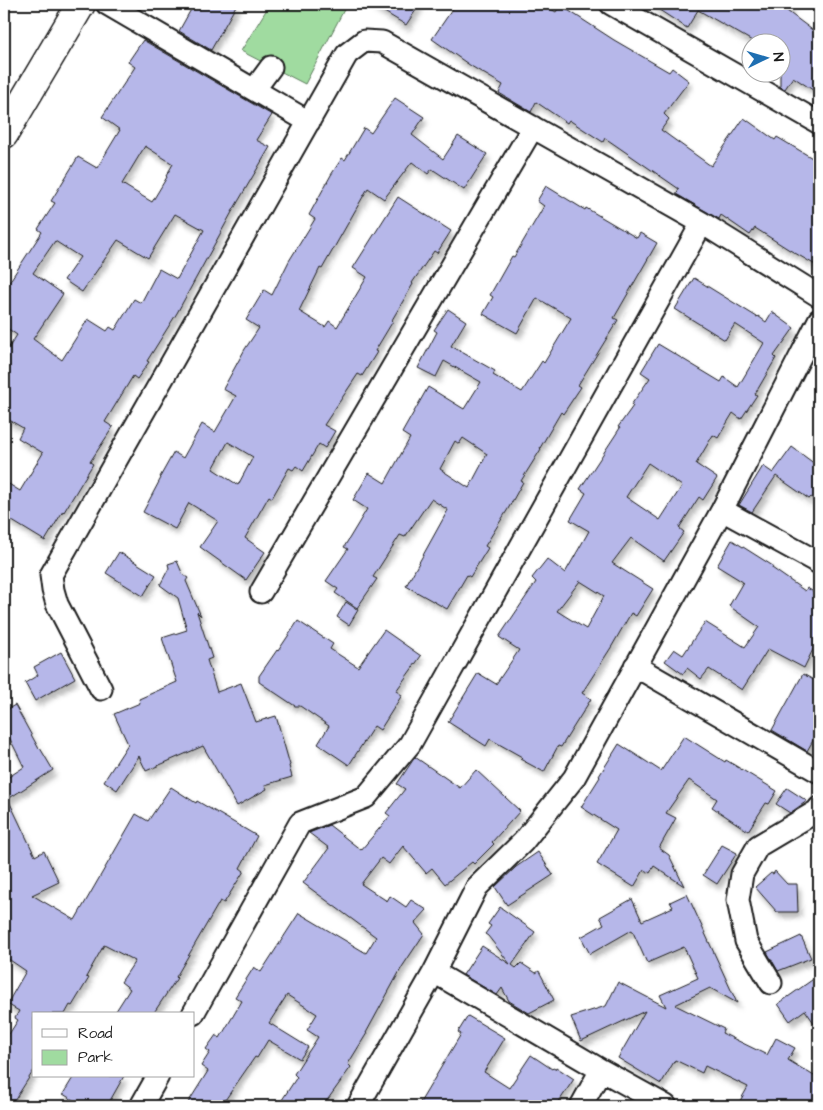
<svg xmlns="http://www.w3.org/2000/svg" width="823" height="1110" viewBox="0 0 823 1110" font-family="'Architects Daughter',sans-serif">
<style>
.green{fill:#a0dba0;stroke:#5e7c5e}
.building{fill:#b6b7e9;stroke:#1c1c1c;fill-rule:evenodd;filter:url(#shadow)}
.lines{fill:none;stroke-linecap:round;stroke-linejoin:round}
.street-casing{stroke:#1c1c1c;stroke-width:25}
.secondary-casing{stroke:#1c1c1c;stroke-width:31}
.street{stroke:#fff;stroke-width:21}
.secondary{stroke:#fff;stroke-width:28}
</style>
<defs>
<filter id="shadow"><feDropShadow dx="3" dy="5.5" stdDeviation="2.5" flood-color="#0004"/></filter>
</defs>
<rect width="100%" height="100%" fill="#fff"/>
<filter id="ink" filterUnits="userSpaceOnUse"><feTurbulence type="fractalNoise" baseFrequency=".02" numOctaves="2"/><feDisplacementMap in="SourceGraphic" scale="10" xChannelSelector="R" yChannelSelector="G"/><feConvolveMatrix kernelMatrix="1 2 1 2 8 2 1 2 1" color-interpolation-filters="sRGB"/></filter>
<g filter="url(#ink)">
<path class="green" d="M270,4H347L305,84L241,51Z"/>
<path class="building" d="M194,4H237L211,50L179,31Z
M371,4H420L406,25Z
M456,4H542L556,12L560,5L614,40L669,72L672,68L689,81L664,114L669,119L661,130L711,166L744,118L775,140L777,137L819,162V267L788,249L755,228L750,235L721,215L719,219L676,194L679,189L605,138L603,142L569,120L567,123L536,102L531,112L499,93L503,85L471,66L432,39Z
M650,4H792L787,11L819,35V94L793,77L785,89L780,87V42H754L698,10L687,28Z
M143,40L272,115L256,140L270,147L232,212L177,313L147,361L149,362L137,379L133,376L105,422L113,427L90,462L93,464L64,512L63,511L45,541L4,516V481L20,491L43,453L18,438L23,428L4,417V355L17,335L4,326V290L42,232L38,229L55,203L51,201L78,157L97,168L120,130L102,117L135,67L128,62ZM145,146L173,164L166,176L167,177L152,202L122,184ZM175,214L204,230L177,279L159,269L141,303L134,299L115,330L110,327L107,331L88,319L62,360L33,339L63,294L33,273L55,241L80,257L64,280L82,292L118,240L148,258Z
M395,98L424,117L412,135L443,159L458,136L487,154L464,190L432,169L428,174L412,162L384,199L368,188L322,269L320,268L299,311L325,327L329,321L337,327L367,277L353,268L398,197L451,231L437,253L434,251L412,283L413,284L392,320L393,321L375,351L377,352L362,376L358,374L324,425L335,431L325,448L319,444L303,471L296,466L293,470L289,468L272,498L269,496L245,538L265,552L246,580L200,547L218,521L189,503L175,529L143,512L161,478L160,477L174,452L183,458L202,424L215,432L236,396L223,389L245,349L259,328L246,320L264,290L272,295L289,261L315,219L309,215L331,175L342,158L345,160L364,128L371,133ZM228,442L253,457L238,485L213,469Z
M546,186L585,210L586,208L637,238L640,233L657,243L614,318L618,320L578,385L581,387L563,414L561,412L540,448L541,449L521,481L523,482L508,509L485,546L488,548L470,577L467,575L447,609L406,586L448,510L431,499L405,537L400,535L373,577L377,579L357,608L335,593L338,589L326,581L348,549L344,547L367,509L353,500L369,473L385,483L410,438L402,433L428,387L464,409L481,382L444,361L436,377L418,368L437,332L434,330L448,309L466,321L451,346L495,371L493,375L522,392L542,361L544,363L571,318L537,298L517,333L483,314L493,297L490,295L512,256L514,257L544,206L537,201ZM463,438L487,454L469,488L440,469L455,441L459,444Z
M694,278L757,317L758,316L766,322L772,312L794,328L774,356L776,358L755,394L757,395L741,419L733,413L718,438L713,435L696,464L717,478L703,500L699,497L679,528L684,532L664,561L631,538L612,563L653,589L636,616L631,613L612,646L582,693L591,699L561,747L558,746L544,772L520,759L522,757L490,739L486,746L448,722L478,673L496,684L519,650L499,637L536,582L532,578L547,559L565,573L589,531L570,520L586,493L580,489L620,428L618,427L633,406L631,405L650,378L641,372L658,344L721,382L724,377L738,387L764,343L735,324L725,340L675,309ZM648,463L682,486L660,520L626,497ZM580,581L604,596L586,629L557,611Z
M792,447L819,467V503L811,497L809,499L776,476L752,512L739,505L763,466L773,473Z
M732,540L773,566L772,568L805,591L807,588L819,595V637L804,668L768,649L742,690L709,669L701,679L687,668L683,674L665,661L674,649L683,655L705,622L745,647L759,627L729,606L743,582L717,566Z
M119,552L156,575L143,596L106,573Z
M177,561L183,575L188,578L186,581L201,616L197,612L212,658L207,660L217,692L241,683L256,722L276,716L290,765L289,766L292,777L265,785L267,789L237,806L203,746L146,771L139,756L117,790L104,781L128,744L114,714L140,703L139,699L177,682L162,638L187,630L178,598L160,585L169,568L168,564Z
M346,602L358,610L349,625L337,617Z
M298,621L333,644L330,649L358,667L384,630L421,656L396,691L402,695L380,730L374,726L349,765L318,744L329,726L300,706H295L259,682V676L277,650L278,651Z
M61,652L75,678L35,701L25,683L38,675L34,667Z
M803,674L819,683V730L807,751L772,730Z
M15,705L39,749L40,748L53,770L8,799L35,856L44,851L59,882L32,895L75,920L136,814L148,821L171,787L196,803L197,801L257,836L240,868L244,871L224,903L220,901L176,977L177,978L153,1014H114L130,989L121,982L135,961L104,945L86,977L89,978L72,1006L70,1005L65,1014H34V1070L11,1106H4V1042L18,1020L15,1018L19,1011L7,1004L26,971L4,956V780L24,767L4,727V711Z
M684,736L725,762L726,760L777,791L769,804L766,803L748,831L712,807L717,799L689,780L666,813L676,818L659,848L669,855L684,886L654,866L650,873L644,870L634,887L597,864L617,830L581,807L600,777L599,776L619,744L661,771Z
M415,757L460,788L476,770L520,811L492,842L494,844L474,864L472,862L445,884L432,868L426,873L403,846L389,864L381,858L361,884L387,901L390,896L406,907L411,900L427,910L415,923L424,934L402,967L366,1033H367L348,1064L351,1067L323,1106H278L297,1077L294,1074L318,1037L307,1030L317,1014L287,995L269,1023L308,1047L300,1059L268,1040L257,1058L255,1057L221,1106H186L208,1071L201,1066L210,1052L206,1049L216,1035L220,1038L242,1001L235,997L254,967L261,972L299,913L366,953L376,937L303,883L329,848L309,833L329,825L361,850L390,816L386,813L405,789L397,784Z
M787,788L807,801L790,813L776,804Z
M722,845L737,853L717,884L703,875Z
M538,852L553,875L507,905L495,887L516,867Z
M775,871L787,884H797L798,912H777L755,887L771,873L773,874Z
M687,894L737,1003L710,988L675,1005L724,1029L722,1033L767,1055L776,1038L795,1048L788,1060L819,1079V1106H737L748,1087L705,1066L702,1073L675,1060L661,1084L618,1058L645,1011L581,1041L571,1017L606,1006L618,982L666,1007L660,995L698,978L684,947L647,963L632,930L590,954L581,937L604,924L600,917L632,899L642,921L673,907L670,902Z
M500,907L535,932L512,965L516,968L521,963L536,973L539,971L554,1000L529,1013L509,1001L502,988L497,995L463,975L482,946L510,964L488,936L485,934L491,926L488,924Z
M801,936L811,958L778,971L767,952Z
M819,975V1030L805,1010L790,1021L778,1004Z
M468,1016L505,1038L484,1072L509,1088L531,1055L552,1069L553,1068L555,1069L556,1067L574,1079L556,1106H418L461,1034L458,1032Z
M74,1076H124L107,1106H83L63,1094Z"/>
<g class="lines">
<defs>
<path id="street" d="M107,4L309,122
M611,4L819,123
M254,90L271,67
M722,510L819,563
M261,592L533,127
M635,666L819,772
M101,689L57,604L53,590L51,575L347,54L364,41L382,42L702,223L819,296
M434,972L601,1070L666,1106
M771,983L746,941L738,900L742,874L758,846L817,811L819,808
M193,1014L300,823L366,797L410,744L702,223
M141,1106L158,1076
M358,1106L434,972L477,887L523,842L574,778L722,510L819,320
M581,1106L601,1070"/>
<path id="secondary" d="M4,134L81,4"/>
</defs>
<use href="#street" class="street-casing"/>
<use href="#secondary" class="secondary-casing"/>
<use href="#street" class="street"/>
<use href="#secondary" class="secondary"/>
</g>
</g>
<rect width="823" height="1110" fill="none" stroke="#fff" stroke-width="20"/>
<rect x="10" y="10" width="803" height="1090" fill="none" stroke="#1c1c1c" stroke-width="2" filter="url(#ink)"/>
<rect x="32" y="1012" width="162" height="65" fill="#ffffff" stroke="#a4a4a4"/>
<rect x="42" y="1029" width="25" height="8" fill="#ffffff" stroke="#a4a4a4"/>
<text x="78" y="1038" font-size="15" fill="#1c1c1c">Road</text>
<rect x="42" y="1050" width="25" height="15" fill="#a0dba0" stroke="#a4a4a4"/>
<text x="78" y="1062" font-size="15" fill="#1c1c1c">Park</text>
<g transform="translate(766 58) rotate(85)"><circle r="24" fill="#ffffff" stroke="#a4a4a4"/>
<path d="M0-4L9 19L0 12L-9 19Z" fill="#1f6fb2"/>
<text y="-8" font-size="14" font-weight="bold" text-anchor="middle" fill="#1c1c1c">N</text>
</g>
</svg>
